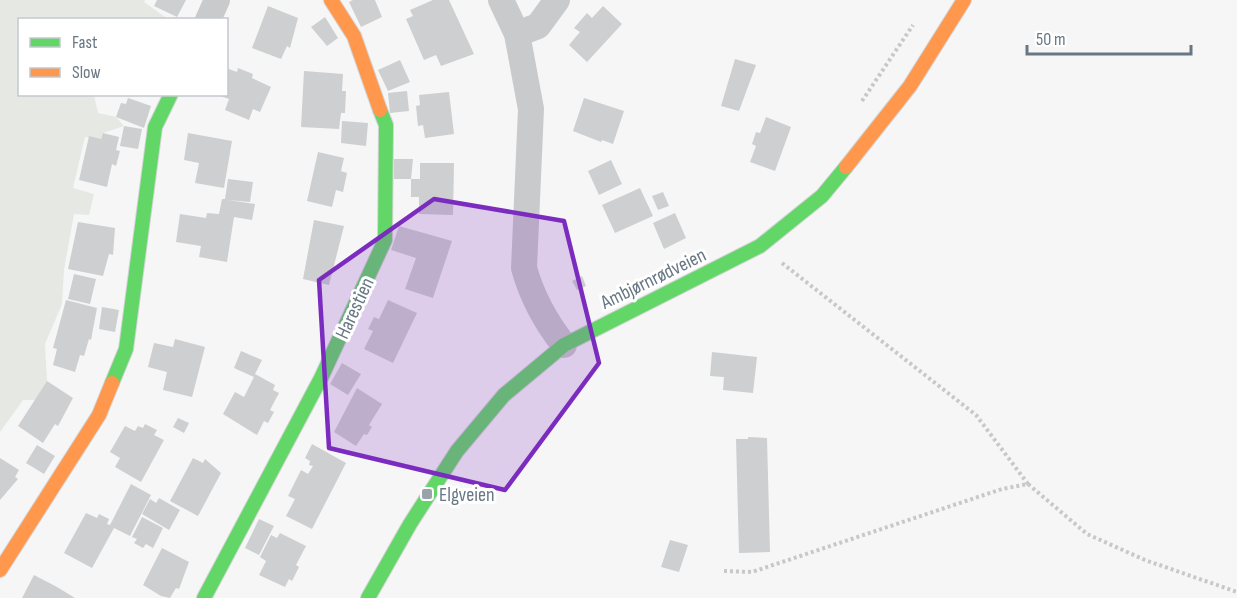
<svg xmlns="http://www.w3.org/2000/svg" width="1237" height="598" viewBox="0 0 1237 598" font-family="'Sofia Sans Condensed',sans-serif">
<style>
.green{fill:#e5e8e3}
.building{fill:#cdcfd0}
.lines{fill:none;stroke-linecap:round;stroke-linejoin:round}
.fast-casing{stroke:#d3d4d5;stroke-width:16}
.slow-casing{stroke:#d3d4d5;stroke-width:16}
.path{stroke:#c6c8c9;stroke-width:4;stroke-dasharray:3 3;stroke-linecap:butt}
.street{stroke:#c9cacb;stroke-width:26}
.fast{stroke:#63d668;stroke-width:14}
.slow{stroke:#ff974d;stroke-width:14}
.marked{fill:#7b2cbf;fill-opacity:0.2;stroke:#7b2cbf;stroke-width:4.5;stroke-linejoin:round}
.poi-dot{fill:#9aa3ac;stroke:#fff;stroke-width:2}
.labels{text-anchor:middle;stroke-width:6;stroke-linejoin:round;paint-order:stroke}
.street-label{font-size:20px;fill:#687784;stroke:#fff}
.poi-label{font-size:20px;fill:#687784;stroke:#fff;text-anchor:start}
</style>
<rect width="100%" height="100%" fill="#f6f6f6"/>
<path class="green" d="M0,0H145L144,2L168,19L20,20V94L94,95L98,113L116,117L124,126L103,133L101,139L85,137L73,188L94,194L89,215L74,214L64,270L62,304L45,344L47,381L35,400H23L0,432Z"/>
<path class="building" d="M157,0H186L177,17L154,6Z
M353,0H375L382,17L361,27L349,2Z
M433,0H449L474,54L441,66L436,55L424,60L406,19L413,16L410,10Z
M268,6L298,18L290,48L287,46L281,59L252,48Z
M603,6L622,24L587,62L569,45L580,32L574,28L587,13L592,18Z
M325,17L338,38L327,46L311,27Z
M735,59L756,65L739,111L721,106Z
M400,60L410,82L388,91L378,70Z
M226,68L237,72L238,68L253,74L252,78L271,87L260,112L253,109L249,120L225,110L229,99L218,95L226,94Z
M304,71L343,74L342,91H346L345,113H341L339,129L301,127Z
M407,91L409,111L390,113L388,93Z
M449,92L454,134L425,138L423,125L418,126L416,106L420,105L419,95Z
M128,98L151,106L144,128L116,117L121,103L126,104Z
M584,98L624,111L613,144L602,140L601,142L573,131Z
M766,117L791,127L775,171L750,162L756,146L752,144L756,132L760,133Z
M342,121L368,123L366,146L341,143Z
M124,126L142,129L138,149L120,146Z
M103,133L119,137L116,150L120,151L116,166L112,164L107,187L79,180L89,136L101,139Z
M188,133L232,141L224,188L195,183L199,163L184,160Z
M318,152L344,158L341,171L347,173L343,192L336,190L332,207L307,201Z
M394,159H413L411,179H420V163H454L453,215L419,214V197H411V179H394Z
M611,160L622,184L599,195L588,171Z
M228,179L253,182L250,202L228,200L255,204L252,220L234,217L227,262L199,257L201,246L176,242L180,214L206,218L207,213L219,214L222,199H225Z
M640,188L653,216L615,233L602,205Z
M663,192L669,206L658,210L652,196Z
M675,213L686,238L664,249L653,223Z
M314,220L344,226L329,285L303,279Z
M78,222L115,228L113,255L109,254L103,276L68,269Z
M399,226L452,241L433,298L405,289L416,258L391,250Z
M74,274L96,279L90,304L68,299Z
M582,276L586,286L577,290L572,281Z
M66,300L97,308L91,340L89,339L84,356L80,355L75,372L53,365L57,349L53,348Z
M388,300L417,313L393,363L364,349L373,331L368,329L374,317L379,319Z
M102,307L119,310L115,332L99,329Z
M175,339L205,347L192,397L163,390L167,372L148,367L154,343L173,347Z
M241,351L262,360L255,374L275,385L273,390L279,393L270,410L274,412L268,423L264,421L257,435L223,414L235,392L244,397L254,377L234,368Z
M712,352L757,357L753,393L723,390L724,377L710,376Z
M342,363L361,374L348,395L330,384Z
M47,381L73,398L58,426L55,424L43,443L18,426Z
M357,388L382,404L369,425L372,427L367,435L364,434L356,446L334,432Z
M178,418L189,423L184,433L173,427Z
M145,424L157,430L154,435L164,440L141,482L115,467L120,458L110,452L125,426L135,431L138,426L143,428Z
M748,437L767,438L770,552L739,553L736,439H748Z
M312,444L346,463L312,529L286,516L295,499L288,496L301,470L308,474L313,466L309,465L310,461L305,458Z
M37,445L55,456L44,474L26,463Z
M0,458L19,470L15,477L18,479L0,500Z
M193,458L203,463L205,459L221,473L198,516L170,501Z
M131,484L151,495L130,536L114,528L92,568L64,553L86,513L97,518L99,514L109,519L107,524L110,525Z
M159,498L180,510L169,530L142,514L150,499L156,503Z
M142,517L163,528L153,548L146,544L143,548L134,543L137,539L132,537Z
M259,519L274,526L259,555L245,548Z
M280,533L306,546L296,565L299,567L292,581L289,579L285,587L259,575L266,561L260,557L271,535L277,538Z
M670,540L688,545L679,572L661,567Z
M162,548L189,562L179,589L176,588L170,598L161,596L143,585Z
M34,575L57,587L75,598H22Z"/>
<g class="lines">
<defs>
<path id="fast" d="M112,383L126,349L155,127L171,94
M204,598L321,378L385,240L386,125L380,110
M368,598L410,524L457,451L504,395L564,345L760,246L822,196L846,167"/>
<path id="slow" d="M331,0L354,36L380,110
M846,167L910,86L964,0
M0,570L99,415L112,383"/>
</defs>
<use href="#fast" class="fast-casing"/>
<use href="#slow" class="slow-casing"/>
<path class="path" d="M862,101L913,25
M782,263L976,415L1028,484
M724,571L752,572L1002,489L1028,484L1087,534L1145,560L1237,592"/>
<path class="street" d="M501,0L517,34L531,109L524,268C532,297 545,321 564,345
M208,20L217,0
M517,34L538,26L557,0"/>
<use href="#fast" class="fast"/>
<use href="#slow" class="slow"/>
</g>
<path class="marked" d="M434,199L564,221L599,363L505,490L329,448L319,280Z"/>
<rect class="poi-dot" x="421" y="488" width="12" height="12" rx="3"/>
<g class="labels">
<g class="street-label">
<text transform="translate(653 278) rotate(-26)" y="7">Ambjørnrødveien</text>
<text transform="translate(354 308) rotate(-65)" y="7">Harestien</text>
</g>
<g class="poi-label">
<text x="439" y="501">Elgveien</text>
</g>
</g>
<rect x="18" y="18" width="210" height="78" fill="#ffffff" stroke="#c3c9ce" stroke-width="1.5"/>
<rect x="30" y="38" width="30" height="9" fill="#63d668" stroke="#c3c9ce" stroke-width="1.5"/>
<text x="72" y="48" font-size="18" fill="#687784">Fast</text>
<rect x="30" y="68" width="30" height="9" fill="#ff974d" stroke="#c3c9ce" stroke-width="1.5"/>
<text x="72" y="78" font-size="18" fill="#687784">Slow</text>
<path d="M1027 45v9h164v-9" fill="none" stroke="#687784" stroke-width="3"/>
<text x="1036" y="45" font-size="18" fill="#687784" stroke="#ffffff" stroke-width="4.5" paint-order="stroke">50 m</text>
</svg>
